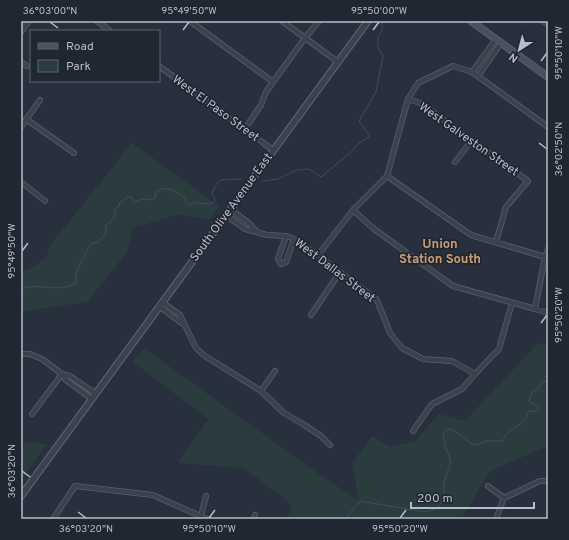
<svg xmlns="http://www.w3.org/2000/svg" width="569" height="540" viewBox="0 0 569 540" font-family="Overpass,sans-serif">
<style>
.green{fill:#2b3c3f}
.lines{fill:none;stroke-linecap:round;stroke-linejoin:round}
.stream{stroke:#404c64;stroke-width:1}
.minor-casing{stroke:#595f6b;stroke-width:6}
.tertiary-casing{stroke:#595f6b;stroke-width:8}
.secondary-casing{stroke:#595f6b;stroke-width:8}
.minor{stroke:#3b414d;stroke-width:4.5}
.tertiary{stroke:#3b414d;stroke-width:5.5}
.secondary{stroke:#4a505f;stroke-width:6}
.ticks{fill:none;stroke:#b7bdc8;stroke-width:1.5}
.labels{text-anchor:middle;stroke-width:3.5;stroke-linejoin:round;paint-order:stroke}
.street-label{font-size:12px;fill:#b7bdc8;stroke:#202632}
.neighbourhood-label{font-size:13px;font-weight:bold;fill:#ca9d71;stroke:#202632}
.neatline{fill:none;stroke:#b7bdc8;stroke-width:1.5}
.ticks-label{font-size:10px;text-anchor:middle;fill:#b7bdc8}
</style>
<rect width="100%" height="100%" fill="#282f3d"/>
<path class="green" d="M132,143L219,206L209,220L179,214L133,228L127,252L87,302L26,311L21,314V272L35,266L46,257L51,244Z
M538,343L548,346V446L490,471L461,519H285L291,511L288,501L243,468L178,463L208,419L133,362L144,348L312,469L359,501L352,463L372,436L391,447L415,441L439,414L465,421Z
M21,442L47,444L21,480Z"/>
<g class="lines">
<path class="stream" d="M263,181L278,179L297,170L309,169L321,177L351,152L359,143L370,136L359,121L376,92L383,56L378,48V36L382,31V21
M21,289C39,282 58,294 76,283V276L77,270L90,245L92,243L99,242C101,239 107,233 106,230C106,228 105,226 105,225C116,220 114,219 116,208L119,206L120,202L128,197L132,198L135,202L143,199L151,200L155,198L156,192L164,188L172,190L185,197C186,200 186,204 190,205C192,205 194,203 196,203C203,202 215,208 215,198L212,194C213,189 217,183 221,180L241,179
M345,519L360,501L425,512L436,509L444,500V483L451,461L445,446L443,436L445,431L450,429L459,434L470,443L477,445L486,441H503C507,430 511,431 519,425C524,421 527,417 529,411H536L538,409V407L530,402L529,400L533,391L537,390L542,382L546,381L548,383"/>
<defs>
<path id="minor" d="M97,21L110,31
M190,21L273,82
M282,21L338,62
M543,21L548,25
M21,32L29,21
M21,62L27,66
M159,66L273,150
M472,72L496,39
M478,76L501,43
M408,99L420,103L528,181L506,207L496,242
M26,119L74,153
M21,127L40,100
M245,129L261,105L266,92L273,82L305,38L319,21
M455,162L472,140
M387,176L471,235L545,257
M21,182L45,201
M230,209L250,224L256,231
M353,210L374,229L453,286L535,309L548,313
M226,215L245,229L267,235L286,236L294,239L318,255L340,272L377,300L390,333L402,348L423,359L452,361L475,374
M286,236L278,259L281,264L286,262L294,239
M318,255L353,210L387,176L408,99L418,83L453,66L472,72L548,127
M162,302L180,315L196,348L205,356L261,391L284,413L303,424L321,436L330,445
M159,306L183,324
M535,309L545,257L548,249
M311,315L340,272
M21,354H30L42,359L62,374L66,380L92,399
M62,374L70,376L96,394
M261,391L275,371
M32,414L62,374
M413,431L432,404L462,389L475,374L499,349L512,303
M488,486L504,498
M201,516L206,496
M53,519L75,486L153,495L207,519
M253,519L255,515
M496,519L504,498L540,481H548"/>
<path id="tertiary" d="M21,496L368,21"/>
<path id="secondary" d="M471,21L548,77"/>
</defs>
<use href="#minor" class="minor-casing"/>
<use href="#tertiary" class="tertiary-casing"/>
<use href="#secondary" class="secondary-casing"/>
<use href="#minor" class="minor"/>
<use href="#tertiary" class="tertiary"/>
<use href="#secondary" class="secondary"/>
</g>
<path class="ticks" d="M50,22L58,28M183,30L189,22M373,30L379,22M541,61L547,53M539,143L547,149M22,251L28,243M541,323L547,315M22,471L30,477M78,512L86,518M209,518L215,510M400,518L406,510"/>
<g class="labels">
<g class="street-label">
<text transform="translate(216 108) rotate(36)" y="4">West El Paso Street</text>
<text transform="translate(469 139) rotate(35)" y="4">West Galveston Street</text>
<text transform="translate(231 207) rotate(-54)" y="4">South Olive Avenue East</text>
<text transform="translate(335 270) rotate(37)" y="4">West Dallas Street</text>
</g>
<g class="neighbourhood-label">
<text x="440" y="248">Union<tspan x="440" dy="15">Station South</tspan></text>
</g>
</g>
<rect width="569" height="540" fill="none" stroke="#202632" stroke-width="44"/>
<rect x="30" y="30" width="130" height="52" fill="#202632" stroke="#5c626e"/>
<rect x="38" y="43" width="20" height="6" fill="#4a505f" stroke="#5c626e"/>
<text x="66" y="50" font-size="12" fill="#b7bdc8">Road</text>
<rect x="38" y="60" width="20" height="12" fill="#2b3c3f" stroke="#5c626e"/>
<text x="66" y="70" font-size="12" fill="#b7bdc8">Park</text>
<g transform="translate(519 50) rotate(216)" stroke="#202632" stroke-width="3" paint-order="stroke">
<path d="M0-3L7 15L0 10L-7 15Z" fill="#b7bdc8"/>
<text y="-6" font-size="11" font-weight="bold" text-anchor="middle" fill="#b7bdc8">N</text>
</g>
<path d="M411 502v6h123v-6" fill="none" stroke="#b7bdc8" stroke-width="2"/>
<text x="417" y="502" font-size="12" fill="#b7bdc8" stroke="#202632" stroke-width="3" paint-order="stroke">200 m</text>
<rect x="22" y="22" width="525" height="496" class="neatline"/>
<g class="ticks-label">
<text x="50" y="14">36°03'00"N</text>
<text x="189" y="14">95°49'50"W</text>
<text x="379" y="14">95°50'00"W</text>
<text transform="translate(558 53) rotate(-90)" y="4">95°50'10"W</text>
<text transform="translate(558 149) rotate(-90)" y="4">36°02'50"N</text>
<text transform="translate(11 251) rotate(-90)" y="4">95°49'50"W</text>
<text transform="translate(558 315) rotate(-90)" y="4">95°50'20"W</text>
<text transform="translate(11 471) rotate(-90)" y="4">36°03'20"N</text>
<text x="86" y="532">36°03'20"N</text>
<text x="209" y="532">95°50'10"W</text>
<text x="400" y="532">95°50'20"W</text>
</g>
</svg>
